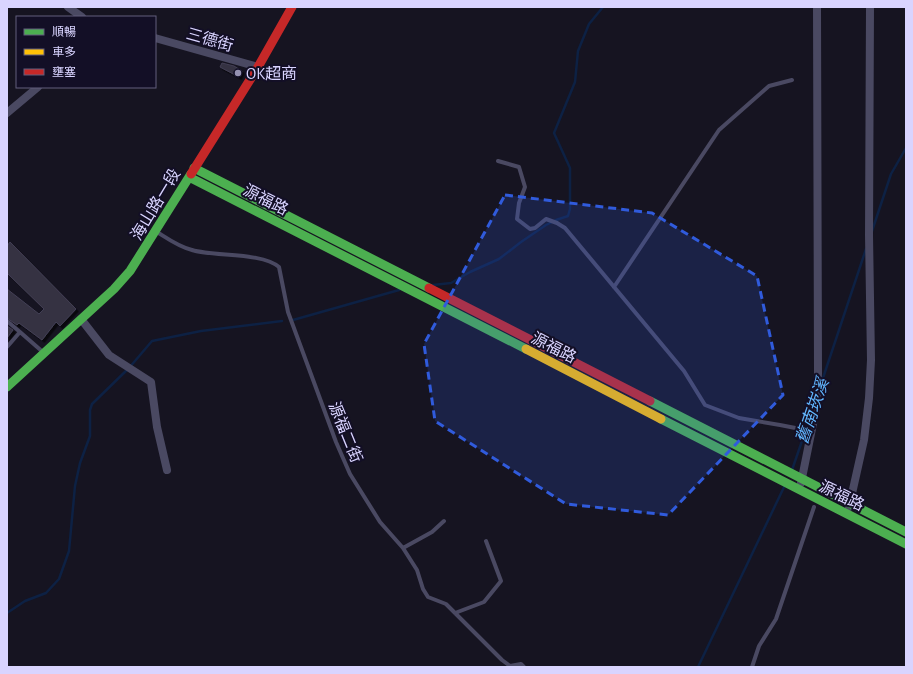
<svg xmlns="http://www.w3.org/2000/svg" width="913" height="674" viewBox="0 0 913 674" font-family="'Alegreya Sans','Noto Sans TC',sans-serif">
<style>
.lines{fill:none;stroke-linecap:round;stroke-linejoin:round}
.stream{stroke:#0d2144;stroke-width:2.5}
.building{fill:#343243;stroke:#433f54;filter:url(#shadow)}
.lane{stroke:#4a4962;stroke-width:4}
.street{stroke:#4a4962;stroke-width:8}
.fast{stroke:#4caf50;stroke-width:9}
.slow{stroke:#ffc107;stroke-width:9}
.jam{stroke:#c62828;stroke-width:9}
.marked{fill:#305bdc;fill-opacity:0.2;stroke:#305bdc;stroke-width:3;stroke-dasharray:8 5;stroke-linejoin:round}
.poi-dot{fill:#9591b1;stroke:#130f26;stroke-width:1.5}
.labels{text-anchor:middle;stroke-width:4;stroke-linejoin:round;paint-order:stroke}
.street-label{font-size:16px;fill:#d9d4ff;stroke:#130f26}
.poi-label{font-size:16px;fill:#d9d4ff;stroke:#130f26;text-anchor:start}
.water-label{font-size:17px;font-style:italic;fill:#62b6ff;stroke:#130f26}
</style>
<defs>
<filter id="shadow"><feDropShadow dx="2.5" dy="2.5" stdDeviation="0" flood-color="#0009"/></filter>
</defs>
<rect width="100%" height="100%" fill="#161421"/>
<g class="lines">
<path class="stream" d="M872,231L891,174L906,148
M433,285L451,283L470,272L499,259L521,242L546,225L556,220L568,216L570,209V168L554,133L575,82L578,51L589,24L603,7
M293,320L399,290
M821,384L866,249
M792,470L812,412
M7,613L25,601L46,593L59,579L69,551L75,486L80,463L90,436V410L92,404L129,368L152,341L201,331L282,321
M698,667L785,485"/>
</g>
<path class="building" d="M222,63L234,66L242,71L239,77L220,67Z
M10,242L76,309L60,326L56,322L42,340L19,323L17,325L7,318V289L39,314L44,309L7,273V246Z
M7,326L13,330L7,338Z"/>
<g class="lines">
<path class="lane" d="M498,161L519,167L525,187L519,203L517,219L530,229L535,228L546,219L557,223L565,228L684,371L705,405L739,418L780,425L811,431
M157,232C168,239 179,247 192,250C215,257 261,252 279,267L288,312L336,442L350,474L380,522L403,548L417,570L423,589L428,597L446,604L502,660L510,666L521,664L524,667
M614,287L719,130L769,86L792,80
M7,321L20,332
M7,347L20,332L44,353
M403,548L432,532L444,521
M455,613L484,602L501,581L486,541
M752,667L759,646L776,619L814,507"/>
<path class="street" d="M68,7L82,17
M155,38L258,67
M7,113L38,87
M81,319L109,355L151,382L157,427L167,470
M801,483L817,404L818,373L817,7
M849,507L864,440L869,398L871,360L869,235L870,7"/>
<path class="fast" d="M194,168L429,288
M189,177L526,349
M7,387L114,289L130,271L191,174
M650,401L906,532
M661,419L906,544"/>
<path class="slow" d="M526,349L661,419"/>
<path class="jam" d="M191,174L258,67L292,7
M429,288L650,401"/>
</g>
<path class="marked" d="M505,195L652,213L757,276L783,395L668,515L566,504L435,421L424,344Z"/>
<circle class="poi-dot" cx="238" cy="73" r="4"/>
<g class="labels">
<g class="street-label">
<text transform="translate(210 39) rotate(16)" y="6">三德街</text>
<text transform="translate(266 199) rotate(27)" y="6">源福路</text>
<text transform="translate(155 204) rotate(-59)" y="6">海山路一段</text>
<text transform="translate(554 347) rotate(27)" y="6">源福路</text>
<text transform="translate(346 432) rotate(68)" y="6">源福二街</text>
<text transform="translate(842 495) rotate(26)" y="6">源福路</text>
</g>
<g class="poi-label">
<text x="246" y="79">OK超商</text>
</g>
<g class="water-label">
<text transform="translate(812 411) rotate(-71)" y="6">舊南崁溪</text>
</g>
</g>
<rect width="913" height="674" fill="none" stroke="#d9d4ff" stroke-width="16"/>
<rect x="16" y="16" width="140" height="72" fill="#130f26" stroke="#625e7d"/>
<rect x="24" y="29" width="20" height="6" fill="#4caf50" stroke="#625e7d"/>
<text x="52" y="36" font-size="12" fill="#d9d4ff">順暢</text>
<rect x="24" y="49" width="20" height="6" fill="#ffc107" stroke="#625e7d"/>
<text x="52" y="56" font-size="12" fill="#d9d4ff">車多</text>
<rect x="24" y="69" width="20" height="6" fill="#c62828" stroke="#625e7d"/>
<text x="52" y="76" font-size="12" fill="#d9d4ff">壅塞</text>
</svg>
